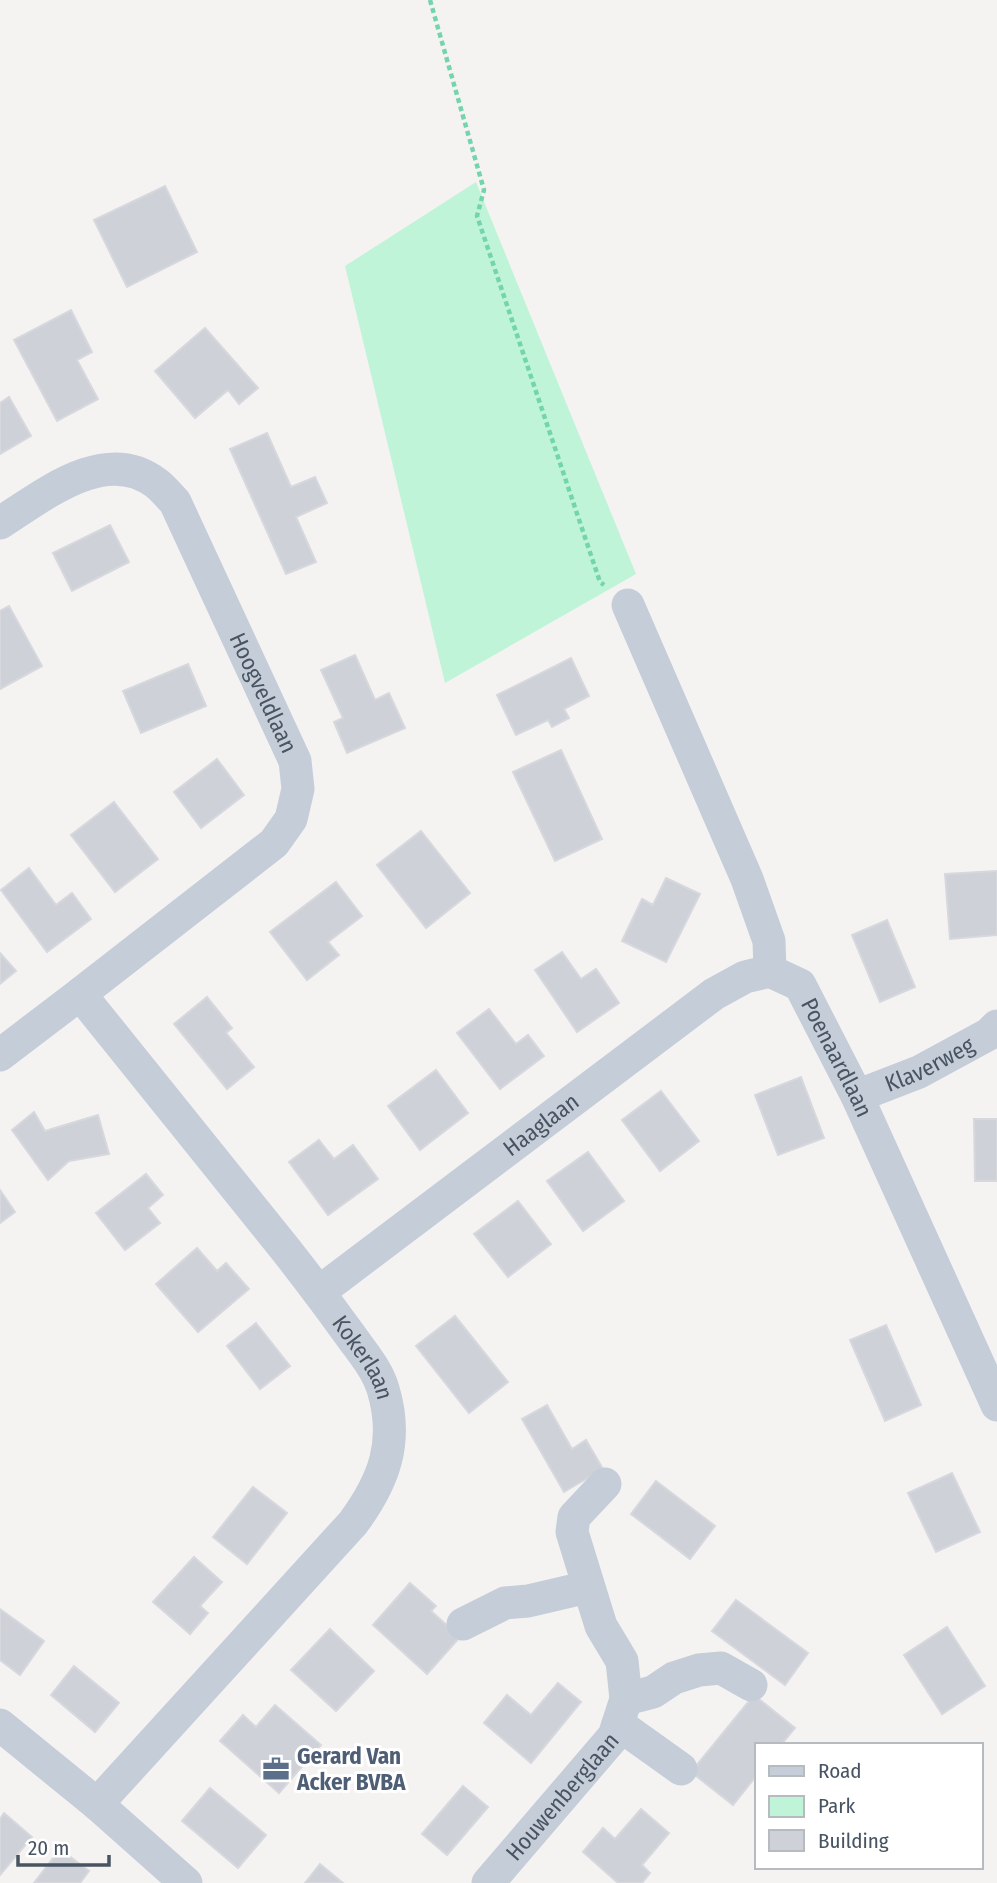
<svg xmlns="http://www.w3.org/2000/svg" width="997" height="1883" viewBox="0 0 997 1883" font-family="'Fira Sans Condensed',sans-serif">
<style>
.green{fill:#bff4d8}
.building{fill:#ced1d8;stroke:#d6d8de;stroke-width:2}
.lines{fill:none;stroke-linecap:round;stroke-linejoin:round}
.path{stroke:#74d5ad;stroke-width:4.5;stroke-dasharray:5 3.5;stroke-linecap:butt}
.minor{stroke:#c5cdd8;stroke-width:33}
.labels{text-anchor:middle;stroke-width:6;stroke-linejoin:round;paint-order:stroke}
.street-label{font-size:23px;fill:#485462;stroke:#fff}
.service-label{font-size:23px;font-weight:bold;fill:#4e5e75;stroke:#fff;text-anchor:start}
</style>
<rect width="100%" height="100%" fill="#f5f3f2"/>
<path class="green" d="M476,182L636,574L445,683L345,266Z"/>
<path class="building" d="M165,186L197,252L127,287L94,220Z
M71,310L92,352L77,360L98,399L57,421L14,340Z
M205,328L258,388L239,404L228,390L195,418L155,371Z
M9,397L31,436L0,454V403Z
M267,433L291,487L315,477L327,503L296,517L316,562L286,574L230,449Z
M110,525L129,562L72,591L53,553Z
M9,606L42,666L0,689V611Z
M355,655L375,700L389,693L405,728L347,753L334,722L343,718L321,670Z
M571,658L589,696L564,709L569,718L552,727L548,720L516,735L497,695Z
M188,664L206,706L141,733L123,691Z
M561,750L602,839L555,861L513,772Z
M217,759L244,795L201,828L174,792Z
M114,802L158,859L115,892L71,835Z
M421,831L470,893L426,928L377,865Z
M29,868L56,905L72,893L91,919L47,952L1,890Z
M997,871V935L950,939L945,874Z
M666,878L700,894L666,962L622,941L642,899L653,905Z
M336,882L362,916L328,942L339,955L307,980L270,932Z
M887,920L915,987L880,1002L852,935Z
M562,952L581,979L596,969L619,1003L577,1032L535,970Z
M0,953L16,971L0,984Z
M207,997L232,1028L226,1033L254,1067L227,1089L174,1024Z
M489,1009L516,1044L528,1035L544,1056L500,1089L457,1033Z
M436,1070L468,1113L420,1150L388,1106Z
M801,1077L824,1138L778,1155L755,1095Z
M661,1091L699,1141L660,1171L622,1120Z
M34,1112L45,1131L98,1115L109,1154L69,1161L48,1180L12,1130Z
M974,1119H997V1181H975Z
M319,1140L334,1159L353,1145L378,1179L328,1215L289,1162Z
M588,1152L624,1201L583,1231L547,1181Z
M146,1174L163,1195L148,1208L160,1223L125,1250L96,1213Z
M0,1190L15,1212L0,1223Z
M518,1201L551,1244L508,1277L474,1234Z
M197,1248L217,1271L226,1263L249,1289L198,1332L156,1284Z
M455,1316L508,1382L469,1413L416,1346Z
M256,1323L290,1366L260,1389L227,1346Z
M886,1325L921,1405L885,1421L850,1340Z
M547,1405L572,1449L586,1440L603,1469L564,1492L522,1419Z
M952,1473L980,1532L936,1552L908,1493Z
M656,1481L715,1526L690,1559L631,1514Z
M253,1487L287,1513L247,1564L213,1537Z
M194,1557L222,1582L200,1606L208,1613L190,1634L153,1602Z
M410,1583L436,1606L431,1611L460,1637L427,1674L373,1625Z
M736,1600L808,1653L785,1685L712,1631Z
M0,1609L44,1641L20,1675L0,1660Z
M947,1627L985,1686L942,1714L904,1655Z
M330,1629L374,1671L336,1711L291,1670Z
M74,1666L119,1703L95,1732L51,1695Z
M558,1683L581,1702L531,1763L484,1723L507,1695L531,1715Z
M754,1695L795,1728L781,1745H757V1775L733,1805L691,1772Z
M275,1705L321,1745L279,1793L220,1741L243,1715L256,1727Z
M463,1786L488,1807L447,1855L422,1834Z
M210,1788L266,1835L238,1868L182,1821Z
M641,1809L669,1833L642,1865L650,1873L642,1883H618L583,1852L603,1828L615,1839Z
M4,1813L32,1837L0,1875V1819Z
M60,1849L89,1871L80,1883H34Z
M320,1864L343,1883H305Z"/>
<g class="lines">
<path class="path" d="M430,0L484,190L477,216L600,582L604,585"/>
<g class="minor">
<path id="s1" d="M0,523C43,496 105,444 156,483C163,488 169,496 175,502L295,761L298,789L291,819L274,843L80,994"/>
<path id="s2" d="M628,605L747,879L769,941L770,971L800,985L857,1096L997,1405"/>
<path id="s3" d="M0,1055L80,994C149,1079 217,1165 286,1250C308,1278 329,1306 350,1335C362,1352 377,1369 383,1389C399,1442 384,1481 353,1523L97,1804"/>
<path id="s4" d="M857,1096L919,1072L989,1034L997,1026"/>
<path id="s5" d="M319,1292L714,994L745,977L770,971"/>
<path d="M463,1624L505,1603L528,1601L588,1587"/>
<path d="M626,1699L653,1692L674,1678L699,1670L721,1668L751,1685"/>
<path d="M618,1724L681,1769"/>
<path d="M0,1725L97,1804L186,1883"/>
<path id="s6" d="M488,1883L614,1736L626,1699L622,1661L601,1626L572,1532L574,1517L605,1484"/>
</g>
</g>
<defs>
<symbol id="office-bare" viewBox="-9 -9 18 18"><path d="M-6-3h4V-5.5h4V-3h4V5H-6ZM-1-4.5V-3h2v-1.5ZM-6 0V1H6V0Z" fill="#5c6f8a" stroke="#fff" stroke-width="2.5" paint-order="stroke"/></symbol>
</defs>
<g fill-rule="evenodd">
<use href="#office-bare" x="257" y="1750" width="38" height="38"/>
</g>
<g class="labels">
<g class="street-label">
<text dy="8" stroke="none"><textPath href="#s1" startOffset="410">Hoogveldlaan</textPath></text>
<text dy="8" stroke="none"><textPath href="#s2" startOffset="509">Poenaardlaan</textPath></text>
<text dy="8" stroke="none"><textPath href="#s4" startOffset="79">Klaverweg</textPath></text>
<text dy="8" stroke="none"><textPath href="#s5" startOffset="278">Haaglaan</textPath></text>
<text dy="8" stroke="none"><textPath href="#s3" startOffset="562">Kokerlaan</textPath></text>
<text dy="8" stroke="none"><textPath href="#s6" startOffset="114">Houwenberglaan</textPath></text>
</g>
<g class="service-label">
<text x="297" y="1764">Gerard Van<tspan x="297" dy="26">Acker BVBA</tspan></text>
</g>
</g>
<rect x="755" y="1743" width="228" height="126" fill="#ffffff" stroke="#b6bbc0" stroke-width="2"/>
<rect x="769" y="1766" width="35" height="10" fill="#c5cdd8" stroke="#b6bbc0" stroke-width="2"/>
<text x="818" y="1778" font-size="21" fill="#485462">Road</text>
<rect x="769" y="1796" width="35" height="21" fill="#bff4d8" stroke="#b6bbc0" stroke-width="2"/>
<text x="818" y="1813" font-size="21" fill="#485462">Park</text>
<rect x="769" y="1830" width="35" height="21" fill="#ced1d8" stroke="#b6bbc0" stroke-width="2"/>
<text x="818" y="1848" font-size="21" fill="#485462">Building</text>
<path d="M18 1855v10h91v-10" fill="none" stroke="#485462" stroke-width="3.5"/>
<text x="28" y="1855" font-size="21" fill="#485462" stroke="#ffffff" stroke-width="5" paint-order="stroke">20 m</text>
</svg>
